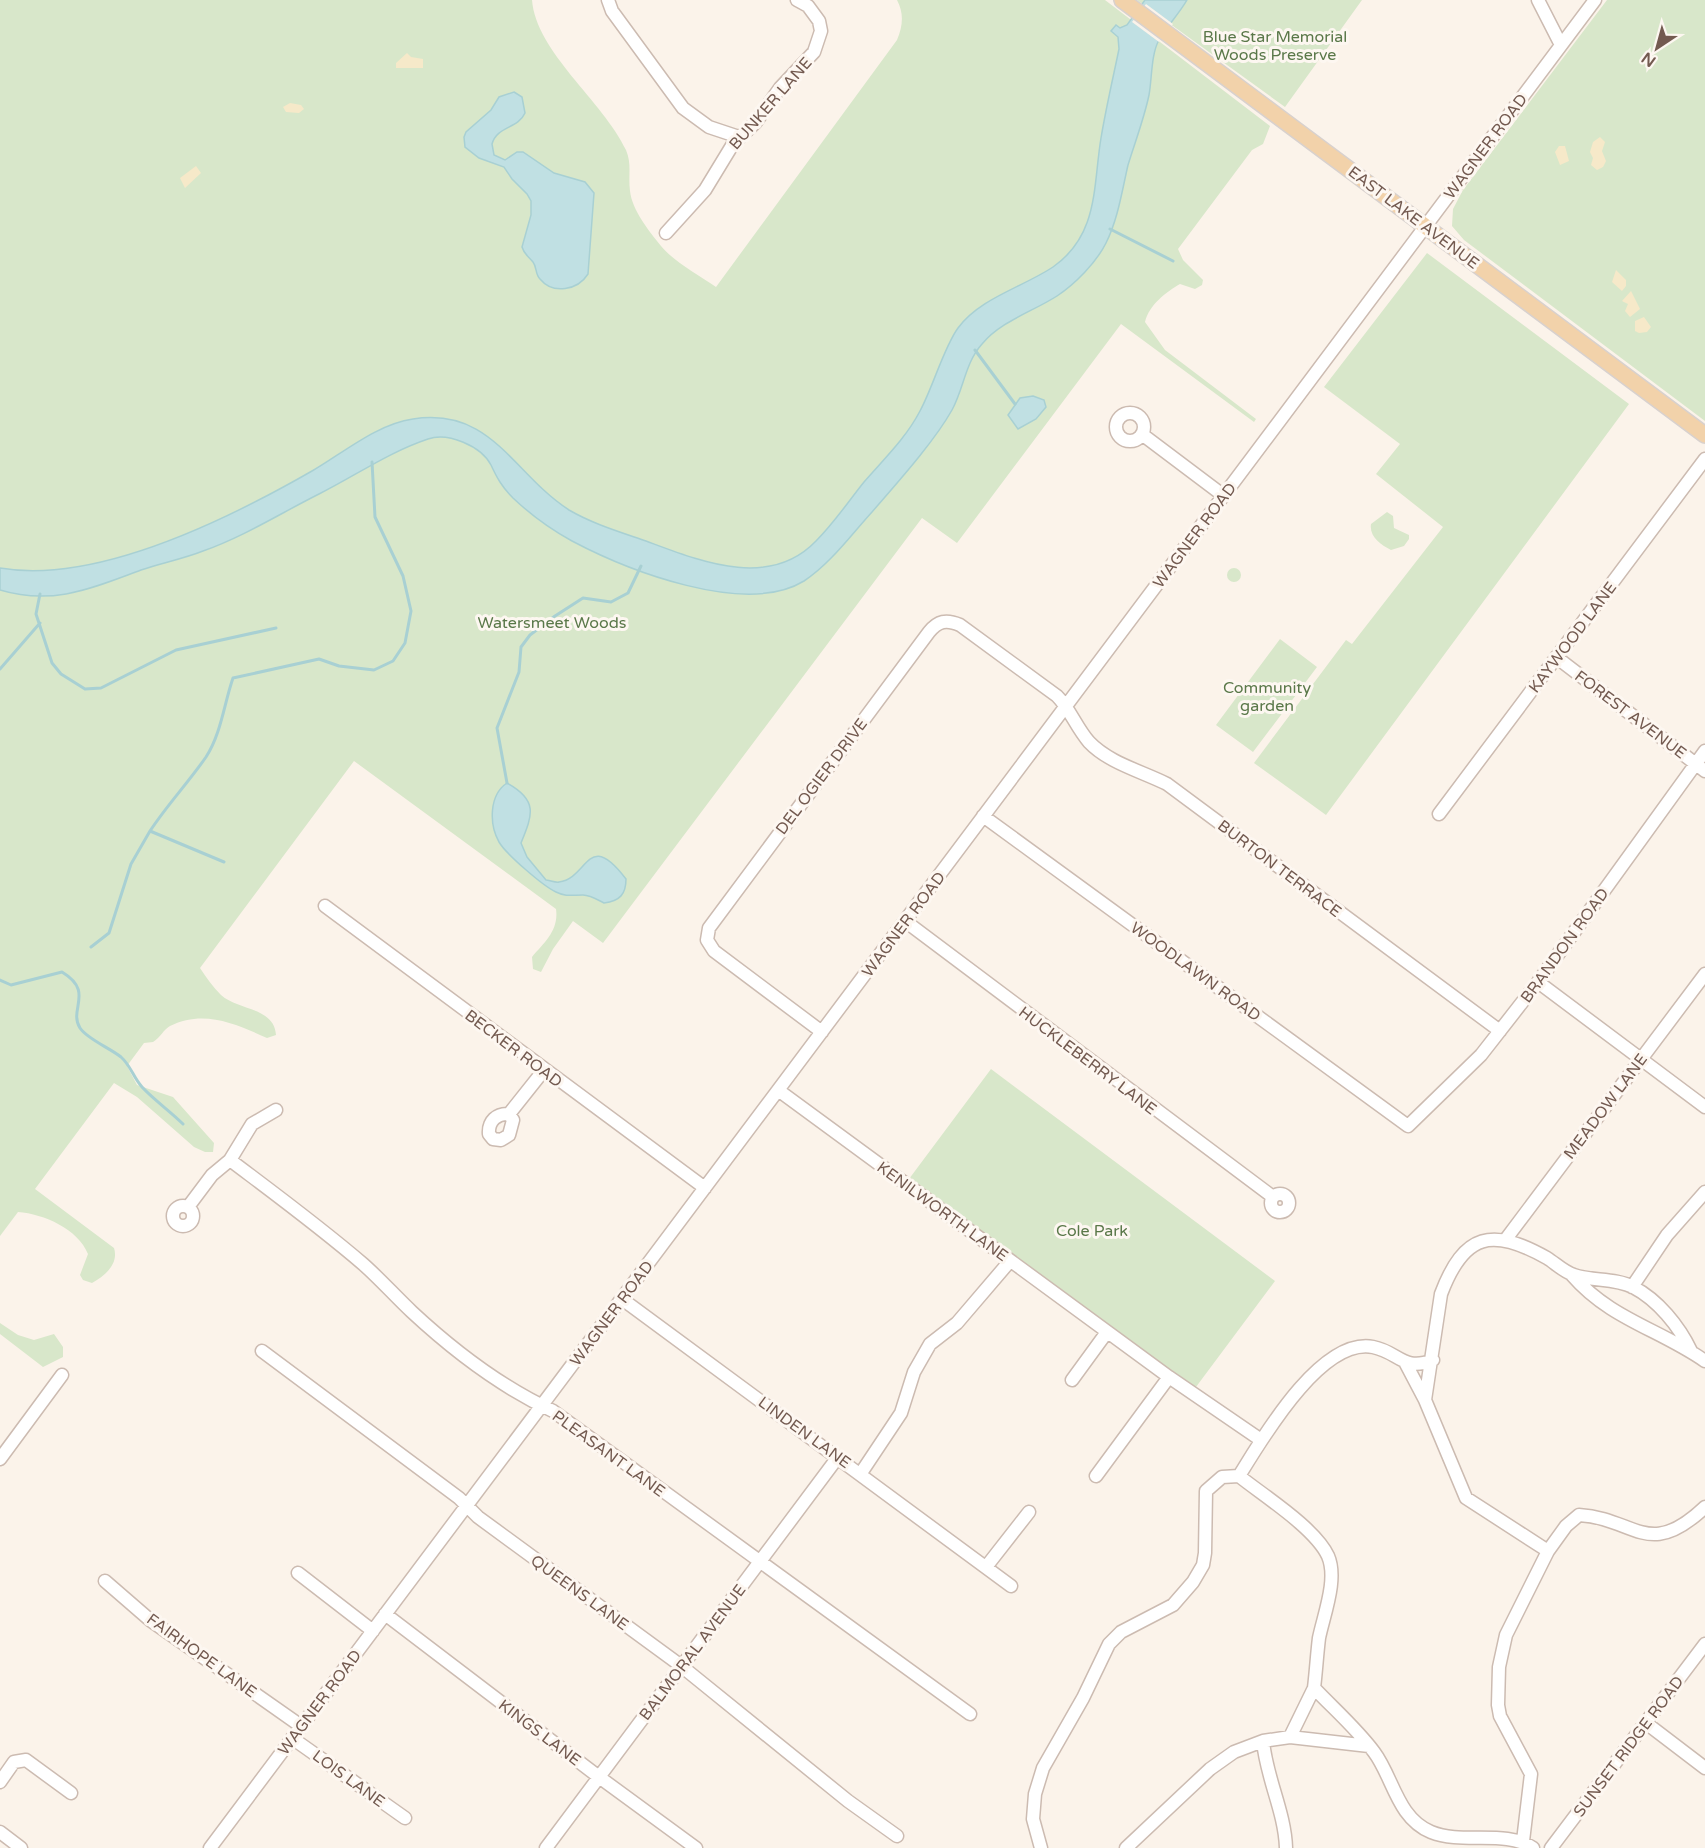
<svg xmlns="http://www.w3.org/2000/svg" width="1705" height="1848" viewBox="0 0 1705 1848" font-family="'Varela Round',sans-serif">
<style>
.green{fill:#d8e7ca}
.sand{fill:#f6e9c9}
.water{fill:#c0e0e3;stroke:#a8d0d3;stroke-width:1.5}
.pier{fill:#fbf3ea}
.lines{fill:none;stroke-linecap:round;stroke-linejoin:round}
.stream{stroke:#a8d0d3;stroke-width:3}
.minor-casing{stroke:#ccbbb1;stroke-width:15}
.major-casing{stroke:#d8d1ce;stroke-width:18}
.minor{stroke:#fff;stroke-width:12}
.major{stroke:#f2d2aa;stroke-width:15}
.labels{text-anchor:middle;stroke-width:6;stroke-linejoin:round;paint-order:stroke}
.park-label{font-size:16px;fill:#5a7849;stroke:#fdf7f1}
.street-label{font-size:16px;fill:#735a50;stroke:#fdf7f1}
</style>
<rect width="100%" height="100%" fill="#fbf3ea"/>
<path class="green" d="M0,0H532C536,52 603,101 626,150C632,164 628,176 630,191C632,210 649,231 661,246C674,262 699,275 716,287L897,40C903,26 904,13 897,0H1105L1270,126L1263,144L1252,150L1178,249L1183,260L1203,280L1202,285L1195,289L1180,284C1166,292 1149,305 1145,322L1165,350L1256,419L1254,422L1121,324L957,543L922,518L603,943L573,921L553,949L541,972L533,969L532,957C545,942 559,930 556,909L354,761L200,968C206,977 213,987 221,995C239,1011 274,1007 276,1035L267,1038C236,1024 204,1009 170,1026C164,1029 160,1038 153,1042L144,1043L127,1066L137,1085L173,1097L214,1143L213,1152H205L194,1147L137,1097L114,1083L35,1189L114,1248C119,1264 105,1276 92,1283L83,1280L80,1275L88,1254C78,1229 44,1214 18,1212L0,1236Z
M1137,0H1362L1285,107Z
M1607,0H1705V421L1464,240L1452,226L1453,209L1463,190Z
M1427,253L1629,404L1326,815L1254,763L1346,640L1352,644L1443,527L1376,474L1400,444L1324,387Z
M1387,512L1393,516L1394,528L1409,535V539L1404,546L1391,550C1381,545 1369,537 1371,524Z
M1227 575a7 7 0 1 1 14 0a7 7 0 1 1-14 0Z
M1280,639L1317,667L1253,752L1216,725Z
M991,1069L1275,1281L1193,1391L909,1179Z
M0,1323L18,1335L34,1340L54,1334L63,1347V1357L43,1367L0,1334Z"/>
<path class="sand" d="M407,53L411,57L423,59V68H396V63Z
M290,103L301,105L304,109L299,113L286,112L283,107Z
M1600,137L1605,142L1602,151L1606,161L1603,167L1597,170L1591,165L1593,158L1590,152L1593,142Z
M1559,146H1565L1569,161L1560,165L1555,152Z
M196,166L201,173L185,188L180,178Z
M1616,270L1626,280V286L1622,291L1612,282Z
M1631,291L1640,309L1630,317L1625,311L1628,304L1622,301Z
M1644,317L1651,327L1647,332L1639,333L1635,331V321Z"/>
<path class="water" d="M1145,0H1187C1179,14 1167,26 1159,40C1151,54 1152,79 1149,95C1144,119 1135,142 1128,165C1122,191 1118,219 1106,243C1096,263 1075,284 1057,296C1032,312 1001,321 982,344C965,363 964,388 952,410C934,442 897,483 872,512C851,535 830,564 804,581C745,617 627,570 572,541C550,529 531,515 513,498C502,487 497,478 491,465C481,446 448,432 428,439C389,452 355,476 319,494C281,513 243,537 203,551C183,559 161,563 141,570C92,588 53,606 0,590V568C97,585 230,518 312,471C343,453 377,424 413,419C492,407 512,473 569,510C593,524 620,532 646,541C700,561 769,590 816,541C834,523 848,502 864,482C884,459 906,438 920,411C933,387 944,347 958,328C980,298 1023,287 1053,267C1099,235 1093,186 1101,138C1106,108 1113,78 1119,49L1118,37L1111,31L1116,25L1120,28L1127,25Z
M514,92L522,97L525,113C518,129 497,126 492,144L494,155L505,160L517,152H523L554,173L585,182L594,193L588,274C578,290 553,295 540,279C535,274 537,267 533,262C528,256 524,254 522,247L531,215V201L527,194L512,179L504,167L479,158L465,147L464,137L466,132L491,110L499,97Z
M1033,396L1044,400L1046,407L1036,419L1018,429L1008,415L1020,398Z
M507,783C538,800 533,814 521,843L527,857L546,880C549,880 556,883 559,882C589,878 587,828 626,879C626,894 620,901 604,903C598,900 590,895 583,895C572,895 566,897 556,892C543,886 506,854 499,842C489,824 489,795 507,783Z"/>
<path class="pier" d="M1146,4L1173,24L1159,42L1132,22Z"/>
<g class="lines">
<path class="stream" d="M1110,229L1173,261
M975,350L1015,404
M40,594L36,614L52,663L61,674L85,689L101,688L176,650L276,628
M0,669L40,623
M507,783L497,728L519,672L521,647L530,635L555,616L583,598L611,602L628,593L641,566
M224,862L150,831C167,805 188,783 206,757C221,734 224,704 233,678L319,659L339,666L374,670L393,661L405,643L411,611L403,576L375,517L372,462
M91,947L109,933L131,864L150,831
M0,980L11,985L62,972C95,992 68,1009 80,1028C87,1039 110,1048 121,1057C131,1066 133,1077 142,1087C154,1100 170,1111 183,1124"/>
<defs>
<path id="minor" d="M608,0L612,11L683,108L709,127L739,137
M1538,0L1561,45
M666,233L705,190L733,144L756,122L780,88L814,52L821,31L819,21L808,6L797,0
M1116 427a14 14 0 1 1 28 0a14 14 0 1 1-28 0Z
M1143,435L1224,496
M1556,657L1705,771
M1439,814L1705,459
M983,816L1408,1126L1481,1055L1538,982L1705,751
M325,906L705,1188
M905,921L1273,1197
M1538,982L1705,1107
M822,1032L714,951L707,940L709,928L929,632C938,621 946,619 960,625L1057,696C1070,709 1076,727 1089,742C1109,763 1141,771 1167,784L1500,1031
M778,1090L1169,1377L1261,1440
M509,1114L513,1120L509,1135L501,1140L493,1139L489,1134C488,1121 497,1113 509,1114L544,1070
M230,1160C275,1194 320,1227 363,1264C380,1279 395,1296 412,1312C454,1351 501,1387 553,1411L970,1714
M1271 1203a9 9 0 1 1 18 0a9 9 0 1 1-18 0Z
M173 1216a10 10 0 1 1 20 0a10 10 0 1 1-20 0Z
M188,1207L212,1175L230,1160L252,1124L276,1110
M1506,1239L1705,974
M1572,1275C1610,1319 1659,1329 1705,1361
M1632,1287L1667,1235L1705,1192
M622,1299L1011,1586
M262,1351L459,1498L478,1517L680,1665L848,1801L897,1836
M1405,1362L1425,1400L1466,1498L1548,1551
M1072,1380L1107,1332
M1425,1400L1441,1294C1464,1233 1492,1227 1547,1258C1555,1263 1564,1272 1574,1275C1592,1281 1616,1278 1633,1287C1658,1300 1679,1326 1691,1351
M0,1459L62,1375
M861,1473L901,1413L914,1372L930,1344L957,1323L1010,1261
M1096,1476L1169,1377
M1239,1476C1264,1496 1315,1528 1328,1556C1338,1579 1324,1614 1319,1638C1317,1654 1316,1672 1314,1688C1334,1709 1357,1729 1374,1752C1393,1777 1397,1818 1431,1832C1463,1845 1505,1829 1533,1848
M986,1567L1029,1512
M298,1573L373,1631
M105,1581L150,1620L301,1726
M385,1614L599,1777L696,1848
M1646,1723L1705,1768
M1290,1737L1314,1688
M292,1738L405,1818
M1263,1741C1266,1777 1285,1812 1286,1848
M0,1782L14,1762L26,1760L71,1793
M0,1832L21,1848
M1523,1841L1531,1774L1500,1716L1498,1705L1499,1667L1506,1635L1548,1551L1566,1526L1579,1515C1635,1518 1648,1561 1705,1507
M210,1848L1595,0
M546,1848L838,1457
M1041,1848L1033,1819L1035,1794L1043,1768L1083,1698L1109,1644L1121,1632L1173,1605L1193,1582L1203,1565L1205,1553L1206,1491L1222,1477L1239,1476C1262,1439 1321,1337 1373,1347C1399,1352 1403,1372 1433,1360
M1126,1848L1210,1769L1234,1752L1263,1741L1290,1737L1369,1746
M1551,1848L1705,1644"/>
<path id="major" d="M1122,0L1705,435"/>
</defs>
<use href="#minor" class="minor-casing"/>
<use href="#major" class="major-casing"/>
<use href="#minor" class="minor"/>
<use href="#major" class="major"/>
</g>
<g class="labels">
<g class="park-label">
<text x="1275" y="42">Blue Star Memorial<tspan x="1275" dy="18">Woods Preserve</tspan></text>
<text x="552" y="628">Watersmeet Woods</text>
<text x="1267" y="693">Community<tspan x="1267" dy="18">garden</tspan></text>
<text x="1092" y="1236">Cole Park</text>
</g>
<g class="street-label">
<text transform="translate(770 103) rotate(-49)" y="6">BUNKER LANE</text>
<text transform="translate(1485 146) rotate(-53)" y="6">WAGNER ROAD</text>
<text transform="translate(1414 217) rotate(37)" y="6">EAST LAKE AVENUE</text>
<text transform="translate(1194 535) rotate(-53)" y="6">WAGNER ROAD</text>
<text transform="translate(1572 637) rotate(-53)" y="6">KAYWOOD LANE</text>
<text transform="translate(1631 714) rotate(37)" y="6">FOREST AVENUE</text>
<text transform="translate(821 776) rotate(-53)" y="6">DEL OGIER DRIVE</text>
<text transform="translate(1280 868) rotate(37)" y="6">BURTON TERRACE</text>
<text transform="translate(903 924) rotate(-53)" y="6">WAGNER ROAD</text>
<text transform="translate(1564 945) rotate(-54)" y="6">BRANDON ROAD</text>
<text transform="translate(1196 971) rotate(36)" y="6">WOODLAWN ROAD</text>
<text transform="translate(514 1048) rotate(37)" y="6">BECKER ROAD</text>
<text transform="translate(1088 1060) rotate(37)" y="6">HUCKLEBERRY LANE</text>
<text transform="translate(1605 1106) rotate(-53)" y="6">MEADOW LANE</text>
<text transform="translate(943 1211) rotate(36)" y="6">KENILWORTH LANE</text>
<text transform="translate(611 1313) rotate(-53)" y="6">WAGNER ROAD</text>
<text transform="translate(805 1432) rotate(36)" y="6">LINDEN LANE</text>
<text transform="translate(609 1453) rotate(36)" y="6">PLEASANT LANE</text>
<text transform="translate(580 1592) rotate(36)" y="6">QUEENS LANE</text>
<text transform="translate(692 1652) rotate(-53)" y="6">BALMORAL AVENUE</text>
<text transform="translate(202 1655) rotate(36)" y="6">FAIRHOPE LANE</text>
<text transform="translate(319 1702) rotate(-53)" y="6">WAGNER ROAD</text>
<text transform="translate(540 1732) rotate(37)" y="6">KINGS LANE</text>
<text transform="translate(1628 1746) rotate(-53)" y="6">SUNSET RIDGE ROAD</text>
<text transform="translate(349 1778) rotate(36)" y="6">LOIS LANE</text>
</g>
</g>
<g transform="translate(1657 48) rotate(216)" stroke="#fdf7f1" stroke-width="4.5" paint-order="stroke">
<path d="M0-4.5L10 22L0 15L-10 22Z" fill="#735a50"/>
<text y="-9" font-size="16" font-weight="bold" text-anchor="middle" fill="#735a50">N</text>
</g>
</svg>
